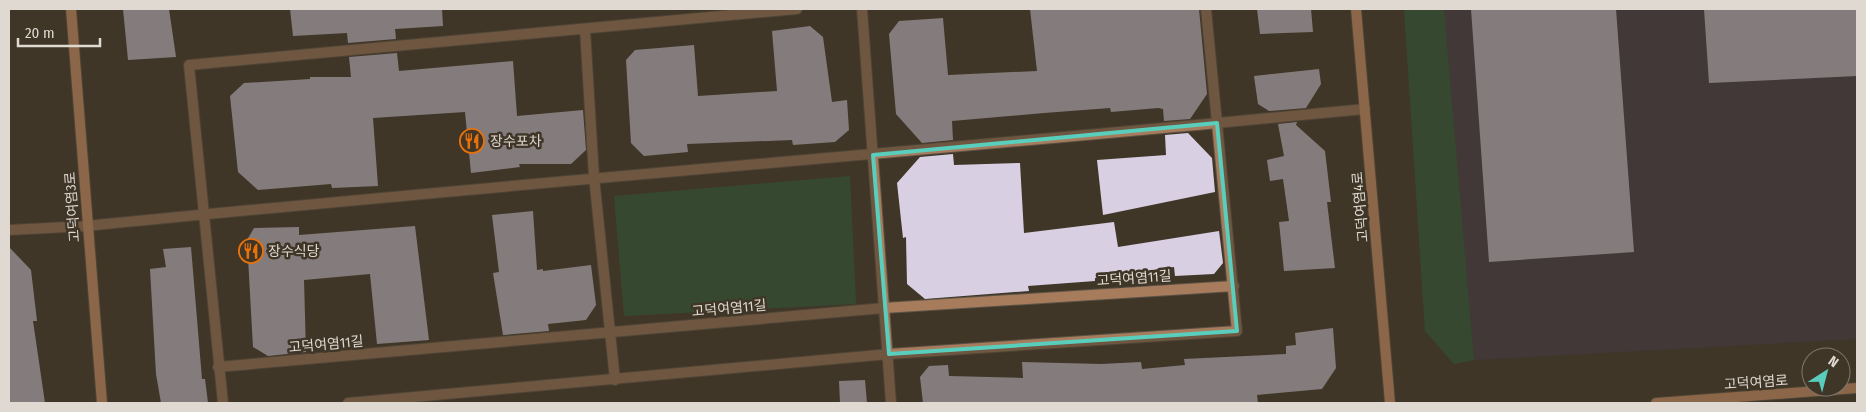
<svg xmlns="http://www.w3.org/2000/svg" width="1866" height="412" viewBox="0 0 1866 412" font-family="'Fira Sans Condensed','Noto Sans KR',sans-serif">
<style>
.commercial{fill:#453b4b}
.green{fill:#2b5f3a}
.building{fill:#d8d0e2}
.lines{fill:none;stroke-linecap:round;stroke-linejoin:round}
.street-casing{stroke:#5c5346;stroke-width:12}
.secondary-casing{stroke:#5c5346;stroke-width:12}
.street{stroke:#a77c5d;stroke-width:10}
.secondary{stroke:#e6a16f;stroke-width:10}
.marked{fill:none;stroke:#5acebc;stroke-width:4;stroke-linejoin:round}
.labels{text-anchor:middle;stroke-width:5;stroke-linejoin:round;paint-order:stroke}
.poi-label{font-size:14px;fill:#dfd9d1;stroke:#3f3628;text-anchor:start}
.street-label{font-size:14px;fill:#dfd9d1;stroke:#3f3628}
</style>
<rect width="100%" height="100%" fill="#3f3628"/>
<path class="commercial" d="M1444,9H1857V339L1474,360Z"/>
<path class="green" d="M1404,9H1444L1474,360L1454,364L1425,331Z
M850,176L856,304L624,316L614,196Z"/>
<path class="building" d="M123,9H169L176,57L128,60Z
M290,9H442L443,26L395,29L396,39L348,43L347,33L293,36Z
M1030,9H1199L1207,94L1190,119L1164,121L1163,109L1158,108L1111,112L1110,108L1044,113L952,121L953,140L922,143L896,114L889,34L899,21L943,18L948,75L1037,71Z
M1257,9H1311L1313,32L1260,34Z
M1471,9H1616L1634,252L1489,262Z
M1704,9H1857V76L1709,83Z
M810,26L823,37L832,102L847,100L849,130L835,142L793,145L792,140L687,144L688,152L644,156L631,143L626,60L635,50L694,45L698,96L777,91L772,31Z
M397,53L399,71L513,61L517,116L583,110L586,150L571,164H519L520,167L471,173L465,112L373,118L378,186L332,188L331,184L258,190L238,172L230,96L244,83L310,79V77H351L349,57Z
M1319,69L1321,84L1306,108L1269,111L1258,104L1254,76Z
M1297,122L1296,125L1325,151L1331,202H1327L1335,268L1284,271L1279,222L1289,221L1283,179L1270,181L1267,160L1284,156L1278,124Z
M1188,133L1212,158L1215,192L1103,215L1097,160L1166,155L1165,135Z
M953,154L954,165L1020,163L1024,233L1114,222L1118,247L1219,231L1223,263L1214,274L1175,276L1174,267L1095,278V281L1028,286L1029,291L925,299L907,284L906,237L903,238L897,183L920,157Z
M533,211L537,270L543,269V271L591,265L596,305L586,320L548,324L549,331L503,335L493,273L499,272L492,215Z
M415,226L429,340L377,344L370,274L304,280L306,352L268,356L253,347L247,240L254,228L299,227V235Z
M9,247L31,270L37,321H33L45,403H9Z
M191,247L202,379H205L208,403H161L156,374L150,269L166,267L163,249Z
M1333,328L1336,368L1322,389L1257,395L1258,403H923L920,377L929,366L948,365L949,376L1023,378L1022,362L1101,364L1141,362L1142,369L1185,365L1184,359L1286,354V346L1296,345L1295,333Z
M865,380L867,403H840L839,381Z"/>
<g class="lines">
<defs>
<path id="street" d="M862,9L891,403
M1206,9L1217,123L1365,109
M585,29L594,177L615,380
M9,230L87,226C464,188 841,158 1217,123L1237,331L889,354L348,403
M218,367L884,308L1234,286
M223,403L189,65L797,9"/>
<path id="secondary" d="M71,9L102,403
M1356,9L1390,403
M1656,403L1857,388"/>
</defs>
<use href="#street" class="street-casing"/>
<use href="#secondary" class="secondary-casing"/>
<use href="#street" class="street"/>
<use href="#secondary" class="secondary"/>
</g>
<path d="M0 0H1866V412H0ZM1217,123L1237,331L889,354L873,155Z" fill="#3f3628" fill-opacity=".55" fill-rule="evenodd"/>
<path class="marked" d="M1217,123L1237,331L889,354L873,155Z"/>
<defs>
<symbol id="restaurant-ring" viewBox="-11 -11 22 22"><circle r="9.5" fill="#3f3628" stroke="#e8710a" stroke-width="1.5"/><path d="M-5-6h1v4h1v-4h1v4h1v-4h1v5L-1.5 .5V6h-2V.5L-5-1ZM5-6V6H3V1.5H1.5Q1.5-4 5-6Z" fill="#e8710a"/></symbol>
</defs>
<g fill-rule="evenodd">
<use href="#restaurant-ring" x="458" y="127" width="28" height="28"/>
<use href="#restaurant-ring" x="237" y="237" width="28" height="28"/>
</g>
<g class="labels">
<g class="poi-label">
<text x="490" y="146">장수포차</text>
<text x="268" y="256">장수식당</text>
</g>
<g class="street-label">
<text transform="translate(72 207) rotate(-94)" y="5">고덕여염3로</text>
<text transform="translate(1360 207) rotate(-95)" y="5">고덕여염4로</text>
<text transform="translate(1134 278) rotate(-4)" y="5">고덕여염11길</text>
<text transform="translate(729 308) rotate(-5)" y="5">고덕여염11길</text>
<text transform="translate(326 344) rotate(-5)" y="5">고덕여염11길</text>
<text transform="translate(1756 382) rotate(-4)" y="5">고덕여염로</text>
</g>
</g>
<rect width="1866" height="412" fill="none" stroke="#dfd9d1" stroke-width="20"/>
<g transform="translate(1826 372) rotate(36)"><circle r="24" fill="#3f3628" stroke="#7f776c"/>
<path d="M0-4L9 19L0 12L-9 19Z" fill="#5acebc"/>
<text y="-8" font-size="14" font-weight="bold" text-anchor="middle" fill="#dfd9d1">N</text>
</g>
<path d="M18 38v8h82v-8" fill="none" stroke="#dfd9d1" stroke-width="2.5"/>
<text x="25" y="38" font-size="15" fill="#dfd9d1" stroke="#3f3628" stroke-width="4" paint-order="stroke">20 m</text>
</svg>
